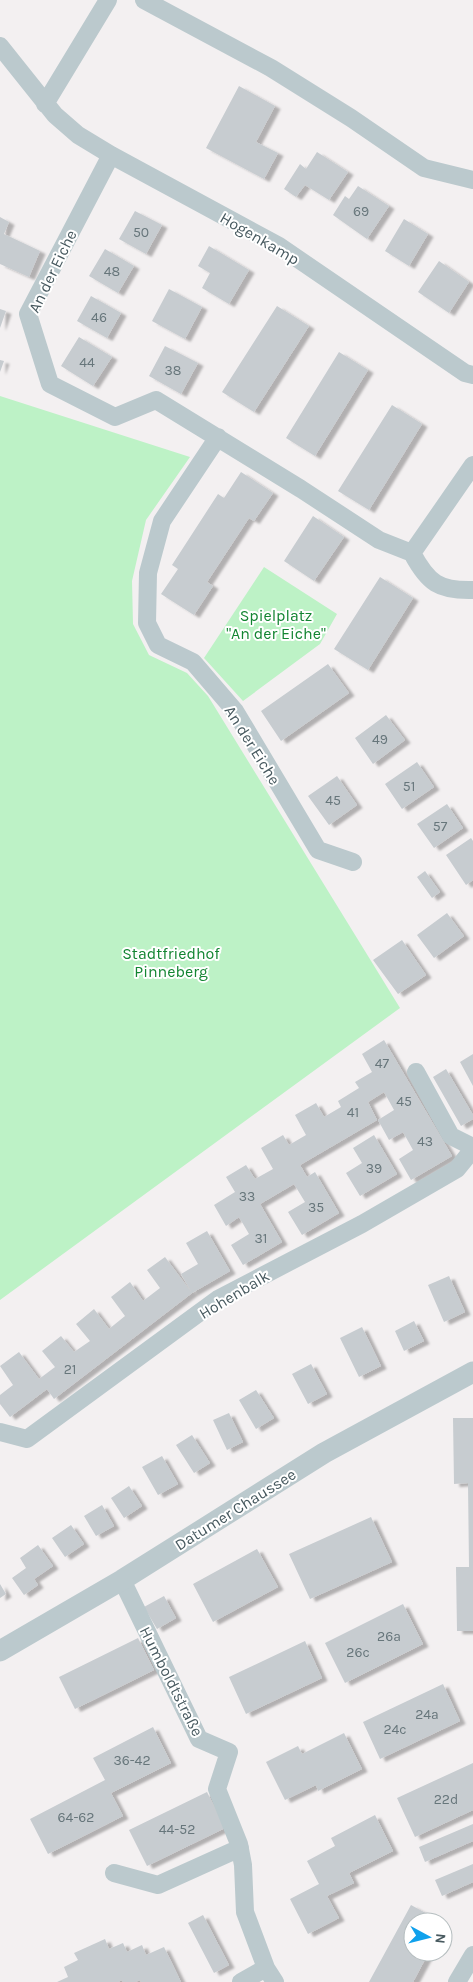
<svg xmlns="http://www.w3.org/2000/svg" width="473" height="1982" viewBox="0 0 473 1982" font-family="Karla,sans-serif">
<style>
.green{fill:#bdf2c6}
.building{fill:#c7ccd0;filter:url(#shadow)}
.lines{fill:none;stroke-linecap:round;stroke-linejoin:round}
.minor{stroke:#bbc9cd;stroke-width:18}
.tertiary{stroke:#bbc9cd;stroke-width:21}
.labels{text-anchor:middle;stroke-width:4;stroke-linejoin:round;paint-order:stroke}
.number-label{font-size:14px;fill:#67767b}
.street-label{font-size:16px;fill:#47595f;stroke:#fff}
.park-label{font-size:16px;fill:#138532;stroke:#fff}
</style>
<defs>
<filter id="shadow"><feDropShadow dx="5.5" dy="3" stdDeviation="1" flood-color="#0004"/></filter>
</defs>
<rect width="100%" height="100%" fill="#f3f0f1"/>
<path class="green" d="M0,396L190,457L146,520L132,581L133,624L149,655L187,673L208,696L400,1008L0,1300Z
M264,567L337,614L320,644L243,701L204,658Z"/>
<path class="building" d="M239,86L275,106L256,142L278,153L264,179L206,148Z
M317,152L348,172L329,200L305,185L296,197L284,189L300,164L306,169Z
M358,186L389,206L367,239L333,215L345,196L349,199Z
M135,211L162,225L146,254L119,239Z
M0,217L9,222L4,234L40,251L29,277L0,264Z
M404,219L428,234L409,266L385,251Z
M209,246L249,270L229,304L202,288L210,273L198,266Z
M105,249L134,266L118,293L89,276Z
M439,261L469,282L449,313L418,292Z
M169,289L202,307L185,339L152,321Z
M91,296L121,313L107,338L77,321Z
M277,306L309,326L254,412L222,392Z
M0,309L6,311L0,328Z
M79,337L112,357L93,386L61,366Z
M165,346L198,363L181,394L149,376Z
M339,352L368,370L315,456L286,438Z
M0,360L4,361L0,372Z
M392,405L422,424L369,510L338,491Z
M241,472L273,493L254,521L249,518L207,582L213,586L194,615L161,594L178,569L172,565L218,494L224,498Z
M313,516L344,537L314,581L284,561Z
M380,577L413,598L368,670L334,649Z
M328,664L349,693L281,741L261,711Z
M386,715L405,740L373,764L355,738Z
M417,762L434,787L402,809L385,784Z
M337,776L357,805L329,825L308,796Z
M447,804L463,828L434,848L417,824Z
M471,838L473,841V880L466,885L446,855Z
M425,871L440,892L432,898L417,877Z
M447,913L464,936L434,958L417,935Z
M402,940L426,975L398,994L373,960Z
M384,1040L452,1156L411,1180L399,1159L413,1150L403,1132L389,1140L378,1120L394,1110L384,1092L368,1102L377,1120L300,1165L307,1177L315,1172L339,1213L302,1235L288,1212L305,1202L294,1184L260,1204L282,1242L243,1265L231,1245L249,1234L239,1217L226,1226L214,1205L235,1192L226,1177L246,1165L255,1179L273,1169L261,1148L283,1135L289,1145L306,1135L295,1115L316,1103L324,1117L341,1107L338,1101L359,1088L355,1082L372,1072L362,1054Z
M473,1054V1086L460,1062Z
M446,1069L473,1115V1119L461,1126L433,1077Z
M374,1135L397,1174L360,1196L346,1173L362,1163L353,1148Z
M207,1231L230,1271L192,1293L181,1274L198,1264L186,1243Z
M165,1257L192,1293L54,1399L47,1389L10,1417L0,1404V1395L13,1385L0,1366L19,1352L39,1379L55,1367L42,1351L61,1336L74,1352L90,1341L76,1324L94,1309L109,1329L125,1316L111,1297L130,1282L143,1301L160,1288L147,1270Z
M449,1276L465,1312L444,1322L428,1285Z
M414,1321L424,1341L404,1351L395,1331Z
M362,1327L381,1366L359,1377L340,1338Z
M311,1364L327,1394L308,1404L292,1374Z
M256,1390L274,1418L256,1429L239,1400Z
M229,1413L243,1442L227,1450L213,1420Z
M453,1418H473V1631H457L456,1567H469L468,1483L454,1484Z
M192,1435L210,1463L194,1473L176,1445Z
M162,1456L178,1484L158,1495L142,1467Z
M129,1486L142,1506L124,1518L111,1498Z
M102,1505L114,1526L96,1536L84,1516Z
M371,1517L392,1562L310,1599L289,1554Z
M71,1525L84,1544L65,1557L52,1538Z
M38,1545L53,1566L34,1579L38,1585L24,1595L12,1578L26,1568L20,1558Z
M257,1549L278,1587L213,1622L193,1584Z
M0,1584L6,1594L0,1598Z
M164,1596L176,1618L157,1629L144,1607Z
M403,1604L423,1644L345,1683L325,1643Z
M138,1638L154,1670L75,1709L59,1677Z
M305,1641L322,1678L246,1714L229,1677Z
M443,1684L460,1721L380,1759L363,1722Z
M153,1727L171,1763L111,1793L123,1816L48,1854L30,1819L105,1780L93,1758Z
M344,1733L362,1769L318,1791L316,1785L285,1800L266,1762L298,1746L302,1754Z
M473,1763V1810L415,1837L397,1798Z
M207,1792L225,1828L147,1866L129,1830Z
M375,1815L393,1851L349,1873L354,1883L327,1896L339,1918L308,1934L290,1899L319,1884L307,1861L335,1846L331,1838Z
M473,1824V1841L425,1862L419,1847Z
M473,1864V1882L442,1896L435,1880Z
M411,1905L442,1922H413V1952H429L413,1982H369Z
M203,1915L229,1965L214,1973L188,1923Z
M105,1939L109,1949L123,1943L127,1952L142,1945L146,1955L164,1947L181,1982H141L140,1980L135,1982H123L122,1980L118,1982H57L68,1977L64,1967L78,1960L74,1953Z"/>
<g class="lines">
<path class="minor" d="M144,0L271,68L351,118L424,168L473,180
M0,46L55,115L78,135L111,155L279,246L465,373L473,375
M45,104L108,0
M111,155L28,314L50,384L115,417L156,400L301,489L379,540L412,553
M218,437L162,521L148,573L147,623L158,645L193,662L235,711L318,850L353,862
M473,465L412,553C428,583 439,591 473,590
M416,1072L451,1136L473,1147
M0,1432L27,1439L218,1299L362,1224L457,1169L473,1149
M122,1580L199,1739L229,1752L217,1789L239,1844L243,1865L245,1912L266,1968L275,1982
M114,1873L158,1885L240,1848
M241,1982L266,1968
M457,1982L473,1955"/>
<path class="tertiary" d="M0,1651L122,1580L324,1453L473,1372"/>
</g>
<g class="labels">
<g class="number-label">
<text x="361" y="216">69</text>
<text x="141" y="237">50</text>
<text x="112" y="276">48</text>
<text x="99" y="322">46</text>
<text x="87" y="367">44</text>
<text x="173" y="375">38</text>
<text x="380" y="744">49</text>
<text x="409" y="791">51</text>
<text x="333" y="805">45</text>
<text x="440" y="831">57</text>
<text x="382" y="1068">47</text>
<text x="404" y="1106">45</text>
<text x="353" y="1117">41</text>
<text x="425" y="1146">43</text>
<text x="374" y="1173">39</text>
<text x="247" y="1201">33</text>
<text x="316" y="1212">35</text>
<text x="261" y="1243">31</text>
<text x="70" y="1374">21</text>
<text x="389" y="1641">26a</text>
<text x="358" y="1657">26c</text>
<text x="427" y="1719">24a</text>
<text x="395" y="1734">24c</text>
<text x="132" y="1765">36-42</text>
<text x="446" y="1804">22d</text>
<text x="76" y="1822">64-62</text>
<text x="177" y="1834">44-52</text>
</g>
<g class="street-label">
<text transform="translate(260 238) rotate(30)" y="6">Hogenkamp</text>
<text transform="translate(52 271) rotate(-64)" y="6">An der Eiche</text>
<text transform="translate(253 745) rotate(58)" y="6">An der Eiche</text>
<text transform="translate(234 1294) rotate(-31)" y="6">Hohenbalk</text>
<text transform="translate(235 1509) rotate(-32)" y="6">Datumer Chaussee</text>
<text transform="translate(172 1681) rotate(63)" y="6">Humboldtstraße</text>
</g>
<g class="park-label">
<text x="276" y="621">Spielplatz<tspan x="276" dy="18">"An der Eiche"</tspan></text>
<text x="171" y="959">Stadtfriedhof<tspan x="171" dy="18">Pinneberg</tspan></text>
</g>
</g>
<g transform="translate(428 1937) rotate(97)"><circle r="24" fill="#ffffff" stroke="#b5bdbf"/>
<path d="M0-4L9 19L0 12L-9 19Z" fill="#10a1ec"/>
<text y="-8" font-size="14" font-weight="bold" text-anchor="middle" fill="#47595f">N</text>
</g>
</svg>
